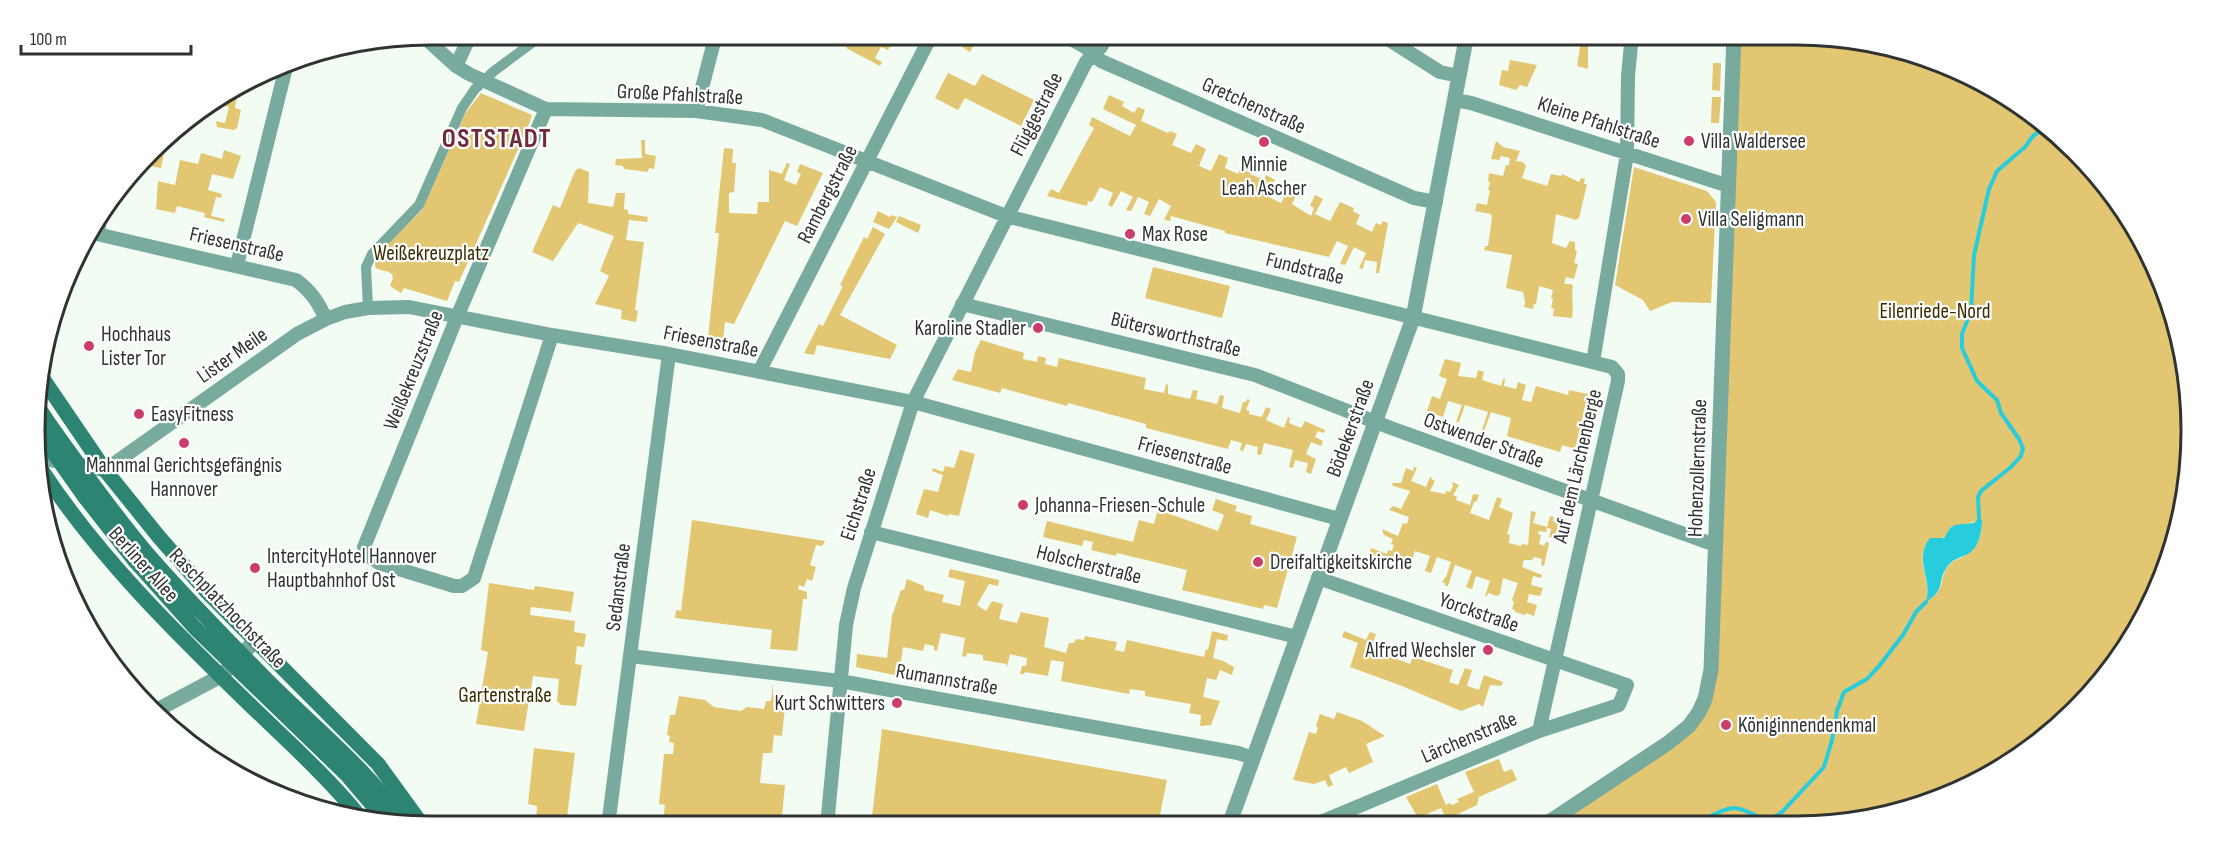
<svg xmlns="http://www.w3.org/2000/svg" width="2226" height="861" viewBox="0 0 2226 861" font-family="'Sofia Sans Condensed',sans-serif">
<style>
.green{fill:#e2c671;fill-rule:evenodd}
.water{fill:#27ccdd}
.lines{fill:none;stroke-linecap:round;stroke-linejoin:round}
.stream{stroke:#27ccdd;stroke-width:4}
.pedestrian{stroke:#78aa9e;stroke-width:10}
.minor{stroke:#78aa9e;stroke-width:14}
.tertiary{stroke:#78aa9e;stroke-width:15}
.secondary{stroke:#2e8473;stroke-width:15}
.secondary-bridge{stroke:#2e8473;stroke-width:15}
.poi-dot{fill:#cb3d6b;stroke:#fff;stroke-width:2}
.labels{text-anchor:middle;stroke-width:4.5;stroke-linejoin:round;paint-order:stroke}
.street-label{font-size:21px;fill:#303431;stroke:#fff}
.poi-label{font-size:21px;fill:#303431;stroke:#fff;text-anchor:start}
.park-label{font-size:21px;fill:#392c00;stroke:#fff}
.district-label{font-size:27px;font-weight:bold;letter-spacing:1.5px;fill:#6f2a3d;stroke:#fff}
.rim{fill:none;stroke:#303431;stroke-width:3}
</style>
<rect width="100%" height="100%" fill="#f2fcf3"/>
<path class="green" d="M853,35V34L897,35L888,50L881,47L875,58L882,62L880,66L846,48Z
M968,35H979L970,52L962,47Z
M1734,35H1796L1898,48L1971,75L2037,117L2093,170L2139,233L2171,304L2188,379L2191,457L2178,533L2125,650L2057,728L1970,786L1848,823L1546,824L1668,743L1705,699ZM1982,520C1982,532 1979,547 1968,554C1961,559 1953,559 1948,566C1937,583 1948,588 1926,601C1933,576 1909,555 1935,538C1943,540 1947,536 1950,528Z
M1581,41L1588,43V69L1577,66Z
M1510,60L1537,65L1527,87L1520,85L1516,90L1499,85L1502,70L1508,71Z
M1713,63H1721L1720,91L1712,90Z
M948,73L975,86L982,74L1034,100L1021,126L965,98L958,110L935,98Z
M239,84L235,108L241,110L237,128L234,130L217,127L216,121L225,123L229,107L213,102Z
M481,93L532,115L528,127L459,282L455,281L447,301L404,288L401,293L390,286L393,278L392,274C386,269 380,272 375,267L376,255L422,210L466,112Z
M1109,95L1124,102L1122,106L1134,113L1138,107L1145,110L1141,121L1168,133L1170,131L1177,134L1172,145L1191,153L1196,144L1206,149L1199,166L1211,171L1219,154L1228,158L1225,168L1238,174L1243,164L1252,169L1250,174L1264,180L1266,175L1275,180L1267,196L1281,203L1290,186L1293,187L1296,182L1301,185L1292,204L1311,216L1314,208L1310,206L1315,195L1323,199L1315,214L1330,221L1340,202L1354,208L1353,211L1360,215L1356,224L1372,232L1376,223L1381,225L1383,221L1388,223L1379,273H1376L1377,262L1365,260L1363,269L1359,268L1366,253L1354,247L1345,265L1340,264L1348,246L1337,241L1329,257L1225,233V231L1171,216L1170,221L1164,220L1171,206L1159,199L1150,216L1144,214L1149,202L1138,197L1131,211L1126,210L1133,197L1121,191L1112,207L1108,205L1113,193L1100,187L1092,202L1088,201L1087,206L1047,196L1051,189L1059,193L1094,128L1089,125L1092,117L1130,136L1136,125L1103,109Z
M1712,97H1721L1719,123H1711Z
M168,134L161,168L145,165V163Z
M641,140H645V154L656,156L654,169L649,168L648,172L624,169L623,166L615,165L616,159L642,158Z
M1496,141L1503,147L1520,151L1516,161L1523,162L1526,166L1522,178L1547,186L1551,174L1561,176L1562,174L1579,182L1581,178L1585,179L1584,184H1587L1579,218L1576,220L1556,214L1552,243L1566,248L1570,241L1575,242V250L1577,252L1574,263L1578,264L1574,279L1566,277L1564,284H1571L1573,286C1571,299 1574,305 1572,318L1553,316L1554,309L1551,308L1553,299L1551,298L1553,290L1539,286L1536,304H1534L1533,309L1524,307L1525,302L1523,292L1506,288L1512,255L1484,250L1485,246H1488L1492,218L1491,214L1475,211L1477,203L1487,205L1490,190H1488L1490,182L1488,181L1489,173L1503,176L1506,165H1509L1510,158L1501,156L1499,160L1491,159Z
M724,148L733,149L732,163H736L734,192L729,193V213L757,214L758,202H769V170L782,174L787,163L790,164L784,180L796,185L801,174L797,172L800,164L823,173L797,226L785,221L734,324L725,322L722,350L707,347L719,233H715Z
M224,150L241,156L233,179L212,174L208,190L222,194L221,198L216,197L211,216L225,219L224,222L204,217L205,213L177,206L175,213L156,209L158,181L175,185L180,160L198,164L201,153L222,159Z
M1634,167L1707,191L1716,202L1711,303L1672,302L1650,311L1643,300L1615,285Z
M579,168L589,172L588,203L613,207L616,193H625L624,209L628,210V214L648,217L647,222L629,220L626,240L644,242L635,310L638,311L636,322L621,319L622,310L595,304L609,276L600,271L614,236L578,223L553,261L532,252L553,205L560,208L575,171Z
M878,211L890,217L891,215L897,217L889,229L873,222Z
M899,216L921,225L918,233L896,222Z
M873,227L885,234L840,315L897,345L890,359L817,345L814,355L804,353L819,324L823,326L843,286L840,285L864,237L867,239Z
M1153,267L1230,286L1222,318L1145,298Z
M981,340L1024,353L1023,359L1037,362L1038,356L1046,358L1045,364L1057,367L1059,358L1146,378L1144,389L1164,393L1166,384L1168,385V394L1190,399L1193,390L1198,391L1196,399L1217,404L1220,395L1224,396L1222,408L1240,413L1243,402H1246L1247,399L1250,400L1246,410L1249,411V414L1262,417L1266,407L1271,409L1266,420L1284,428L1288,417L1290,418L1289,423L1301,428L1305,421L1325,430L1324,433L1318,431L1315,437L1323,441L1321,446L1311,442L1306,454L1316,459L1311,474L1306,472L1308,463L1295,460L1293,468L1289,467L1293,450L1264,443L1261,455L1257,454L1258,447L1246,444L1243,451L1240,450L1242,443L1231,440L1228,449L1146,428V424L1068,403L1067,406L1002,388L1000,393L952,380L958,369L971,372L975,352Z
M1445,359L1461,363L1458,376L1476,378L1478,370L1484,372L1482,380L1501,386L1503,379H1505L1504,386L1516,389L1518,382L1526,385L1522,400L1531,402L1536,386L1568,395L1569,390L1588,394L1575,449L1562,445L1560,452L1507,436L1511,418L1491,412L1484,431L1482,430L1488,412L1465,405L1459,422H1456L1462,405L1448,401L1443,417L1427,411L1432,396L1440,399L1447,379L1439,376Z
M960,450L975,454L959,516L949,514L948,516L930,510L928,518L916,514L924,489L938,492L943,475L932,471L933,468L943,472L945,466L954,468Z
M1414,467L1417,468L1411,481L1426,487L1430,477H1432L1431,479L1435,481L1430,491L1445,494L1446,491L1450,492L1453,486L1452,482L1459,485L1453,495L1457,497L1456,500L1470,505L1473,494L1479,495L1477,501L1474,502L1470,513L1489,520L1497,497L1502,499L1499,507L1513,513L1507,534L1510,535L1509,543L1521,546L1522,544L1528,545L1531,511L1536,512L1533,523L1547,527L1550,516L1554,517L1553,521L1558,524L1555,538L1549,537L1551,529L1547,528L1546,532L1539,531L1538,534L1541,535L1539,544L1544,546L1546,542L1549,543L1544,566L1541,565L1542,559L1534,557L1532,560H1524L1522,567L1542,575L1541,578L1533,576L1531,585L1543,588L1540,596L1529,594L1527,602L1537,605L1534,616L1526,613L1525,615L1515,612V610L1512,609L1514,602L1512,600L1518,583L1503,578L1500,594L1497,596L1488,593L1487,596H1485L1490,581L1476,576L1472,589L1466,587L1472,571L1455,565L1448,586H1445V583L1442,582L1446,577L1451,562L1437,557L1431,573L1425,571L1430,556L1415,551L1410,565V571L1405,566L1407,560L1395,554L1389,568L1368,558L1371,548L1387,554L1388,550L1392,551L1394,545L1391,544L1393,539L1384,535L1382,529L1398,536L1403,523L1407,524L1409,517L1389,510L1393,506L1401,509L1410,491L1393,486L1392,483H1401L1406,468L1413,471Z
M1216,499L1237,506L1235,511L1252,516L1250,524L1297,537L1277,608L1264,605L1263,609L1182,590L1187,570L1117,553L1116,556L1091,550L1093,542L1084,540L1082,546L1043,537L1047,521L1133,542L1139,520L1154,524L1158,510L1218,531L1224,515L1212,510Z
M692,520L825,541L822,546L816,545L810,565L816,567L812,581L807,579L804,587L799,585L798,589L807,592V599H803L797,651L770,649L772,630L675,618L676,610L681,611Z
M950,569L999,580L998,586L989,584L977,605L986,611L992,601L1003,604L999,619L1017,623L1021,612L1049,618L1044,647L1066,653L1069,643H1074L1076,639L1084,640L1085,636L1117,642L1115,650L1124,652L1127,640L1204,657L1206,649L1208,650L1212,631L1228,635L1227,641L1217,639L1213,658L1223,661L1234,667L1232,675L1220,670L1216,680L1207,678L1203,697L1220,701L1211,725L1200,726L1201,715L1189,713L1191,704L1145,696V691L1130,689L1129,694L1061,681L1064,662L1051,660L1048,676L1025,672L1024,674H1020L1022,666H1026L1027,658L1010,654L1007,667L1006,664L983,660V655L967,653L966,657L962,656L965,638L941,633L937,651L934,650V646L925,644L923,651L903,647L899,676L856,667L857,654L887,658L892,616L901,590H904L907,579L924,586V590L944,595L942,602L960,606L965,581L948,577Z
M489,583L534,590L535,586L574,592L571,612L531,607L530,615L575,621L574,632L586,634L584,647L577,646L575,664L582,665L576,706L561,705L557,701L559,679L533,676L524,731L476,724L488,652L481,650Z
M1344,631L1366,640L1370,632L1376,634L1371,650L1389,656L1393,646L1398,648L1394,658L1410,664L1413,657L1453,670L1449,682L1458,685L1465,668L1472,670L1467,686L1479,690L1484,675L1503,682L1501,686L1490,685L1483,707L1479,704L1461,711L1402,686L1350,667L1358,643L1342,637Z
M773,682V695L786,696L782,736L774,735L772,753H763L760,783L785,785L781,826H644L645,820L663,822L665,805L659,804L664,754H673L674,743L669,742L670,736L667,735L670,715H675L679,696L705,700L714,707L727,709L741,711L747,707L764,709L766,701H771Z
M1337,712L1362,721L1385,736L1366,744L1373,762L1349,773L1346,767L1329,775L1333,785L1328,787L1325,780L1314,784L1293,780L1309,732L1316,734L1318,728L1316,726L1320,714L1334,719Z
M882,729L1167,780L1158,825H871Z
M534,748L575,753L566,825L557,824V826H536L537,806L528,804Z
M1499,759L1504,772L1512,769L1517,780L1479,797L1477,805L1456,815L1459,824H1449L1441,808L1418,818L1406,797L1437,784L1446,805L1450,803L1452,805L1459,802L1457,799L1474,792L1465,772Z"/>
<path class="water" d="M1979,518L1982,520C1982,531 1979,548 1968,554C1960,558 1952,559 1947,567C1936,584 1947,588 1926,602C1933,578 1913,560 1930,538H1944L1950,528L1955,525L1974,523Z"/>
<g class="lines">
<path class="stream" d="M1979,518L1978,497L1981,491L2011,467L2021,456L2023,448L2019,439L2001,413L1997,400L1977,381L1962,348V334L1971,311L1974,255L1989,189L1997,171L2025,147L2033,136L2047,126
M1698,823C1708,818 1721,809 1733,808C1753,808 1762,829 1782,812L1824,767L1832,740L1837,711L1844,692L1867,679L1879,666L1903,635L1916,612L1926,602"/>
<path class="pedestrian" d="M368,308L366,267L372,254L419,205L462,108L475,89L494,71L544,34"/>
<path class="minor" d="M1062,34L1085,47L1101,61L1414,198L1436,202
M1380,34L1440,72L1459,76
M423,36L456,66L469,74L546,109L696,111L762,120L1006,216L1612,367L1618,374V381L1539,731
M456,66L471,34
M1455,100L1471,103L1729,186
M546,109L457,317L364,547L370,557L379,563L454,586H462L474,578L552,335
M696,111L716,34
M88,232L296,280C311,291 318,302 326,319
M98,233L100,218
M237,265L287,63
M962,304L1255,375L1391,428L1715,545
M1593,362L1627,154L1628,76L1632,34
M759,372L932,34
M105,470L297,334L326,319L345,312L368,308L409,307L552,335L669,354L913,402L1339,519
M871,532L1297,637
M630,656L840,681L1238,753L1253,758
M1316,824L1539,731L1619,705L1627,685L1318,578
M608,826L669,354
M827,826L846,625L854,588L913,402L1086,62L1101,47L1108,34"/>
<path class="tertiary" d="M41,458L105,470
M157,710L221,676L255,641
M1546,824L1668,743L1689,726L1699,712L1705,699L1711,670L1734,34
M1229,825L1413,318L1467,34"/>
<path class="secondary" d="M39,373L105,470L159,537L207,592L378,764L423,826
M39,408L50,425
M41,469C97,555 172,629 245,700C284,738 326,775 360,817"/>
<path class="secondary-bridge" d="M50,425C81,468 112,512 146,552C183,595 223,635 262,675C310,724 365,766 404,823
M40,434L84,496L135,561L195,628L346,774L386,821"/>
</g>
<g class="poi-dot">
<circle cx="1689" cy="141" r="6"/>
<circle cx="1264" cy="142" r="6"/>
<circle cx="1686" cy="219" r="6"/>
<circle cx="1130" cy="234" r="6"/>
<circle cx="1038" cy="328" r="6"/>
<circle cx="89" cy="346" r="6"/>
<circle cx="139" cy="414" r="6"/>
<circle cx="184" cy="443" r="6"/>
<circle cx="1023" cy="505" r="6"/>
<circle cx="1258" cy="562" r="6"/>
<circle cx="255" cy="568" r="6"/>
<circle cx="1488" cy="650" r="6"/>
<circle cx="897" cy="703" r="6"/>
<circle cx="1726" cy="725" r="6"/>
</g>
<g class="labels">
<g class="street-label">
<text transform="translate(680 94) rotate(3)" y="7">Große Pfahlstraße</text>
<text transform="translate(1254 105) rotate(24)" y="7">Gretchenstraße</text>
<text transform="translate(1036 114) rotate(-63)" y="7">Flüggestraße</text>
<text transform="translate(1599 122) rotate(18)" y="7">Kleine Pfahlstraße</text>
<text transform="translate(827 194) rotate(-63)" y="7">Rambergstraße</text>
<text transform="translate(237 244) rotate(13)" y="7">Friesenstraße</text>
<text transform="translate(1305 268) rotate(14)" y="7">Fundstraße</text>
<text transform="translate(1176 334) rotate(14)" y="7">Bütersworthstraße</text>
<text transform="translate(711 341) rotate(11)" y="7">Friesenstraße</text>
<text transform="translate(232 355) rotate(-35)" y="7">Lister Meile</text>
<text transform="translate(413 370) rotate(-68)" y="7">Weißekreuzstraße</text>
<text transform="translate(1350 428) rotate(-70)" y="7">Bödekerstraße</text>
<text transform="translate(1484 440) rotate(20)" y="7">Ostwender Straße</text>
<text transform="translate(1185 455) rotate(15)" y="7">Friesenstraße</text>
<text transform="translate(1577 466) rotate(-77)" y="7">Auf dem Lärchenberge</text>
<text transform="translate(1697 468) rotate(-88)" y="7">Hohenzollernstraße</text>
<text transform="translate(858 504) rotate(-72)" y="7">Eichstraße</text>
<text transform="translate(144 564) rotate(48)" y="7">Berliner Allee</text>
<text transform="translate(1089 564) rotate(14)" y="7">Holscherstraße</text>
<text transform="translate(618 587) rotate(-83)" y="7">Sedanstraße</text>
<text transform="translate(228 608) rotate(46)" y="7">Raschplatzhochstraße</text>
<text transform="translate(1479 612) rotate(19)" y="7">Yorckstraße</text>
<text transform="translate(947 679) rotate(10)" y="7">Rumannstraße</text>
<text transform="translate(1469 737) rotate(-23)" y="7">Lärchenstraße</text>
</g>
<g class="poi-label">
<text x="1701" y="148">Villa Waldersee</text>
<text x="1264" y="171" text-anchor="middle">Minnie<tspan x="1264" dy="24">Leah Ascher</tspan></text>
<text x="1698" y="226">Villa Seligmann</text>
<text x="1142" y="241">Max Rose</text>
<text x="1026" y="335" text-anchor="end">Karoline Stadler</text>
<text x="101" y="341">Hochhaus<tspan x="101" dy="24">Lister Tor</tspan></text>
<text x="151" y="421">EasyFitness</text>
<text x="184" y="472" text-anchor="middle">Mahnmal Gerichtsgefängnis<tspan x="184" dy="24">Hannover</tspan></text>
<text x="1035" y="512">Johanna-Friesen-Schule</text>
<text x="267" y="563">IntercityHotel Hannover<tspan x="267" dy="24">Hauptbahnhof Ost</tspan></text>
<text x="1270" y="569">Dreifaltigkeitskirche</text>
<text x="1476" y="657" text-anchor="end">Alfred Wechsler</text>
<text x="885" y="710" text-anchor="end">Kurt Schwitters</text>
<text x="1738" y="732">Königinnendenkmal</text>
</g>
<g class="park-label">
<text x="431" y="260">Weißekreuzplatz</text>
<text x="1935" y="318">Eilenriede-Nord</text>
<text x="505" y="702">Gartenstraße</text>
</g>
<g class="district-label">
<text x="497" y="147">OSTSTADT</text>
</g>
</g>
<path d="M0 0H2226V861H0ZM430 45H1796A385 385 0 0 1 2181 430V431A385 385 0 0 1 1796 816H430A385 385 0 0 1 45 431V430A385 385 0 0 1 430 45Z" fill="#fff" fill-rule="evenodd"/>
<path class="rim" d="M430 45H1796A385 385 0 0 1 2181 430V431A385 385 0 0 1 1796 816H430A385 385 0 0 1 45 431V430A385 385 0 0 1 430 45Z"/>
<path d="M21 45v9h170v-9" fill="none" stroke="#303431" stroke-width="3"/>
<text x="30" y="45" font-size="18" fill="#303431" stroke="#ffffff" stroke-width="4.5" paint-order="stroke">100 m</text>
</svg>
